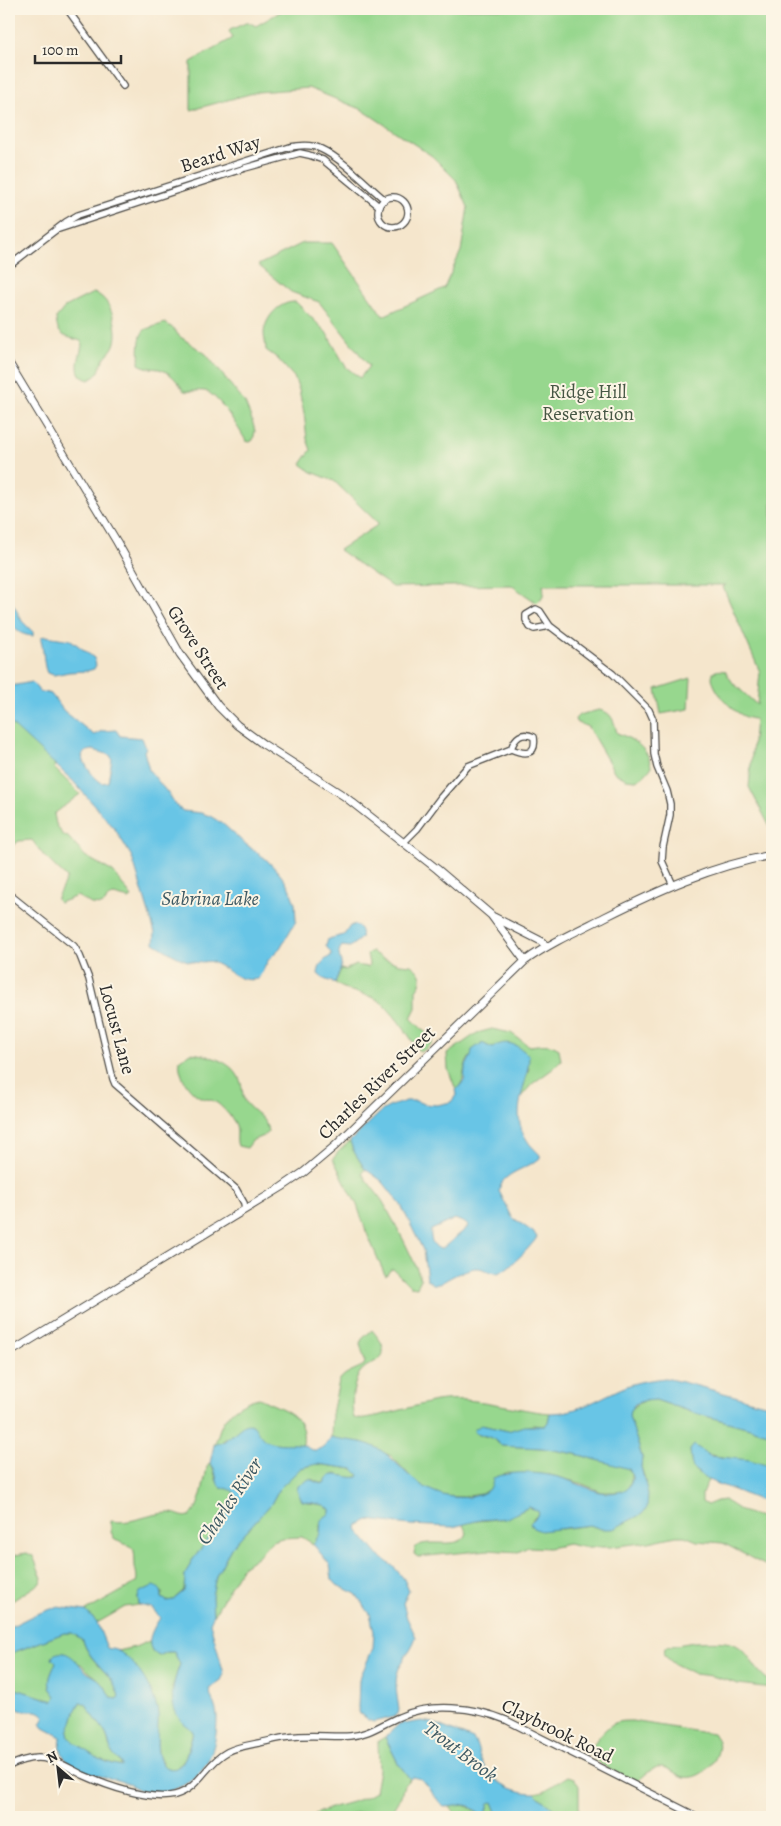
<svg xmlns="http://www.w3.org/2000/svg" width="781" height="1826" viewBox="0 0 781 1826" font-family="Alegreya,serif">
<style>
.green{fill:#97d78e;stroke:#61815c}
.water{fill:#68c5e6;stroke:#4a7888;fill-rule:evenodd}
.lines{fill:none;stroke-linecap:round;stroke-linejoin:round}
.stream{stroke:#68c5e6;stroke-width:2}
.minor-casing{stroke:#494743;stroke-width:8}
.tertiary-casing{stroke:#494743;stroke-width:9}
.minor{stroke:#fff;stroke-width:5.5}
.tertiary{stroke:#fff;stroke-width:7}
.labels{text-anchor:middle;stroke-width:4;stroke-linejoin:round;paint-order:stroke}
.street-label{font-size:19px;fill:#2b2b2b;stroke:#fcf5e5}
.park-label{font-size:19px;fill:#465644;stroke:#fcf5e5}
.water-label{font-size:20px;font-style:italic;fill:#3d5963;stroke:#fcf5e5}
</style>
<rect width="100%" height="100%" fill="#fcf5e5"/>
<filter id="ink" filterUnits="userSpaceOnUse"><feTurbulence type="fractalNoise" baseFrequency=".02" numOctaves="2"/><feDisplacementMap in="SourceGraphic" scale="10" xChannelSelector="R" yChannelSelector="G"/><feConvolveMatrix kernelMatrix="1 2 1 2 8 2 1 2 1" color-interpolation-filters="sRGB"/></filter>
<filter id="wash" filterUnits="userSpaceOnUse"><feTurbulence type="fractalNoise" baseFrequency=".0096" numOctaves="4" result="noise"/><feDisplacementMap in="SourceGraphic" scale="20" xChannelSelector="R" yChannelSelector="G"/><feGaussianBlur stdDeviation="1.12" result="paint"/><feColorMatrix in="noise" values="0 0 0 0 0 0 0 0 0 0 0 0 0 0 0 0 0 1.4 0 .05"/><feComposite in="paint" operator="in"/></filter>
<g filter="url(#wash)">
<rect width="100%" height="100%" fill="#f5e6cc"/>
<path class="green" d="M285,9H772V831L749,787L755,719C730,719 692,664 725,671L733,683L757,705L760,672L723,587L726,585H543C545,594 543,597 537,603L511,585L392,587L339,550L379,524L334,481L312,472L301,464L311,450L307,439L304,413L299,390L294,377L277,358L266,350C266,345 264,338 264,333C265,317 280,301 296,302L326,332L346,367L360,378L369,366L319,302L291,292L258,265L303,243H332L383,316L444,288L461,251L468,207L456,180L432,156L361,109L308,88L257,92L191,110V62L233,38L229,32L230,30L248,22L256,26Z
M93,293C110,295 119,327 115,342C113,351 106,354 102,362C101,365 100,370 98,373C96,376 92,378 89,380C71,375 80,358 82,345L81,341C65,336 57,337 56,318L65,307Z
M165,323L174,329L179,336L206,354L245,403L252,420L255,431L253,440L250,442L246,441C239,429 219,395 205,391C198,390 191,392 184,391C177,381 171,372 159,369C151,368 146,368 139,364C140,355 137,334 146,329C149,328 160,325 165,323Z
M691,678L689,709L661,714L656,689Z
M599,710C612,712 614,721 617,733C633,739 650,749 651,768L643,777L636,780L626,779L615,773L588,727L576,722L575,719L579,715Z
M9,720L55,761L54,768L80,794L54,814L56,824L62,834L68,837L85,856L113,872L132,897L129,899L114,895L108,897L105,903L101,905L91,904L77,896L59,903L57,900V897L67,878L44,856L32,840L19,841L9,848Z
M369,952H372L382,958L399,964L411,965L418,971L421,977L420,984L416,990V1008L411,1018L432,1039V1043L423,1051H420L417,1049C411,1037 389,1007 378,1000C364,992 350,994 335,983L341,969L345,970L355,965L368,967L369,964L367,954Z
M492,1029L511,1033L529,1046C540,1045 549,1042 559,1049L561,1060L554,1068L532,1084L520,1098L529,1068L495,1045L492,1048L482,1043C476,1050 467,1058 465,1067C462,1079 465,1080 456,1090L448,1069L447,1054L477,1033Z
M190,1053C210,1055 235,1062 241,1083C243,1089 242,1096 245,1102C253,1113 267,1117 268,1132L263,1136L253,1140L247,1148L238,1146C235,1139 239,1131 235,1123C231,1117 223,1107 217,1103C213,1100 207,1099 202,1098C190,1093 177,1074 180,1060Z
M350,1141L353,1150L365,1169L362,1173C368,1184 377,1192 383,1202C397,1227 411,1253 421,1279L417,1287L410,1286L393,1269L390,1270L386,1276L384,1273L366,1231L357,1205L333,1159L338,1152Z
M372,1330C379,1339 386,1345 382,1357C376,1362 367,1365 362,1370C353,1379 350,1406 354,1418C364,1422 420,1404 436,1401C472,1395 514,1410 550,1413L548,1422L545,1426L533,1425L508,1431L481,1425L477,1434L492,1438L502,1446L542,1448L575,1454L625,1467L629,1469L631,1472V1483L626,1490L619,1492H602L580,1483L550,1475L505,1473L493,1484L491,1488L481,1494L462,1497L444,1496L427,1489L413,1479L391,1456L361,1442L344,1441L331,1437L332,1414L339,1381C344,1372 356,1370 364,1365L365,1361L360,1344L362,1339Z
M259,1398C282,1410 307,1413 303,1444L302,1446L275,1443L267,1441L262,1438L228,1437L219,1444L214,1445C218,1437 219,1429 223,1422C231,1409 245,1401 259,1398Z
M656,1400L691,1412L772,1434V1467C745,1459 717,1458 690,1450L692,1468L708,1480L702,1494V1502L707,1505L717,1501L724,1500L741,1511L772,1521V1569L723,1543L697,1541L685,1536H676L649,1542L610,1547H582L568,1544L549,1548L528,1547L518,1552L488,1550L418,1557L414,1554L415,1548C425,1536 461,1552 467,1533L463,1525L467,1522L507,1518L529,1507L538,1511L537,1516L532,1519L561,1529L590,1525L601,1529L646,1482L641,1467L642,1457L629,1416L630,1410C638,1402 645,1400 656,1400Z
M210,1463C216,1470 214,1482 221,1487C224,1488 230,1488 233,1491L236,1497V1502L191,1562L185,1575L184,1590L173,1600L167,1601L162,1598V1592L138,1597L139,1605L125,1607L97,1623L86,1611L136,1583C138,1577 136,1573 135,1566C134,1544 136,1549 115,1540L111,1532V1521C132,1525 148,1513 169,1513C176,1512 184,1520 191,1515C200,1508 205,1478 207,1467Z
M317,1464L353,1469L359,1475L358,1477L352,1478L335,1474C326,1482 323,1487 312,1479L309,1503L324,1505L330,1509V1513L320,1525V1534L313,1544L302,1537L282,1538L272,1541L258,1556L242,1567L213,1616L212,1596L216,1576L231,1548L271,1504L279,1489L293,1475L301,1468Z
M27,1553L33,1556L42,1578L40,1583L9,1603V1556Z
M64,1633H72L83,1640C89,1664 115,1674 119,1697L116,1699C107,1697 108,1690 103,1684C97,1676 87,1672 81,1664L56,1662C50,1677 45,1683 56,1696L54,1701L9,1687V1654Z
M149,1641L152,1651L159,1656L167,1652H174L180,1664L172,1688L183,1723L190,1726L193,1732L186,1757L176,1769H170L164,1767L161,1760L158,1755L157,1737L127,1658L117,1651L135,1647Z
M694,1642C705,1642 719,1640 730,1643C750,1647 752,1672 772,1682V1688L738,1684L712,1676L695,1674L673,1663L664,1655L665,1647Z
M80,1703L86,1704C91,1715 101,1723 106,1734C109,1740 109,1749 113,1754C116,1758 119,1760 122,1766C98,1761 87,1753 69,1737L68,1731C74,1722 73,1711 80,1703Z
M632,1721L713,1734C718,1739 720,1744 718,1751C715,1765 699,1780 684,1777C675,1775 669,1766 659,1767C649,1768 642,1780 633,1783L599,1763L589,1754C591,1745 606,1726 615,1723C620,1721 626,1721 632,1721Z
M385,1737L398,1763L410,1779L404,1785L401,1796L392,1811L355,1813L347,1817H311C330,1804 355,1805 375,1792L379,1770L378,1741Z
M568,1776L574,1778L579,1786V1813L580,1817H561C555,1808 543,1802 535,1793L544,1791Z
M489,1802H493L499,1817H458L450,1807C462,1803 470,1805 479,1814L487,1812Z"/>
<path class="water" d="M9,596L22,621L33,632V636C8,634 9,616 9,596Z
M46,636L71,640L94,658L96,665L94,669L87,671L69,672L54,675L47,673C43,665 44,650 41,640V637Z
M32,682L39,691L51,694L64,711L94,735L102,731L116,730L120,736L142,738L146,748L144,751L149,770L171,797L175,805L183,811L201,813L210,816L223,824L243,842L266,859L279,873L288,885L295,903L296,921L280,948L269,959L258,979C237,983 230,969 212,962C206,960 199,964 193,962C179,960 166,950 154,943L155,933L132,857L115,829L73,781L9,722V685L11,686ZM93,750L110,755L112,759L108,782L102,783C93,777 85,766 82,756C84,751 88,751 93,750Z
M354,925C361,927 362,931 361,938L350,947L342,946C335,954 342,958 341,966C340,972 337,977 335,983L324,979L318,974C319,965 323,960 331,956V953L326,946L328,939L344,935L350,926Z
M482,1043L492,1048C506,1038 519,1045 529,1056C529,1084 508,1112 527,1140C530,1146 536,1150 540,1155V1158C528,1169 501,1172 499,1191L512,1217L534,1233L537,1237C533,1245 505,1273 497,1273C489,1273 483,1267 475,1268C462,1270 450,1278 439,1284H433L427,1279L423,1250L401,1205L382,1181L365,1169L353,1150L350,1141L383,1110L391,1106L406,1101H416L424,1104L437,1105L451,1102L457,1094L456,1090L464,1081L465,1068L471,1056L472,1050ZM455,1219L465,1223L468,1226L467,1228L444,1247L440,1249C432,1245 430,1239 431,1230Z
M665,1378C701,1386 736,1397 772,1406V1434L691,1412L656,1400L643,1401L635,1404L630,1410L629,1416L642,1457L641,1467L648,1494L647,1508L642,1514L613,1529H601L590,1525L541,1531L533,1528L530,1523L537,1516L538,1511L529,1507L507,1518L480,1520L453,1527L410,1525L368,1520L357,1526L358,1531L378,1555L394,1567L404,1579L409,1591L403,1603L407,1618L416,1637C413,1646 408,1652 403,1661C392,1677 397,1693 399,1710L398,1714L394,1717L373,1722L368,1720L360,1714L358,1708L359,1680L373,1648L374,1632L370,1614L356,1594L337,1585L332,1579L330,1565L313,1544L320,1534L321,1520L330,1513V1509L324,1505L302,1501L297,1491L298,1486L309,1479L321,1484L326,1482V1479C334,1470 347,1479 358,1477L359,1475L353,1469L317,1464L301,1468L279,1489L271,1504L231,1548L216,1576L212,1596L213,1616L210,1623L224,1674L220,1682L209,1689C211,1699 217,1708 217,1718C217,1750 206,1777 175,1789C169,1792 160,1794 153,1794C141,1792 132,1785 121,1781C97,1774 55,1772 61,1737L44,1728L41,1724L45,1717C39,1707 29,1713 20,1710C16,1708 13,1705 9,1703V1687L54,1701L56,1696C45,1683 50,1677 56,1662L52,1658L53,1655C69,1646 78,1665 88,1673C93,1676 98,1678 101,1682C108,1688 107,1697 116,1699L119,1697C115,1674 89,1663 83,1640L72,1633H64L9,1654V1625L12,1626L34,1615L57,1607L86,1611L97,1623L107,1648C110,1649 114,1649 118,1651C136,1660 156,1694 158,1714C159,1728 155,1743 159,1757C160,1761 163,1767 168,1768C185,1774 190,1743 193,1732C189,1725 183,1725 179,1718C167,1699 174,1682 180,1664L174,1652H167L159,1656C142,1647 152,1630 160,1618L152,1608L139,1605L138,1597L140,1592L153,1586C160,1588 162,1590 162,1598L167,1601L173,1600L184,1591L185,1575L191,1562L236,1502V1497L233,1491L219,1486C215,1479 217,1469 210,1463L214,1445L223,1442L244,1425C257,1420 257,1437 267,1441C279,1446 292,1442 303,1445C307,1446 309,1450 313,1450C321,1451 327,1443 331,1437C346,1441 362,1440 375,1447C391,1455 400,1468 413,1479C421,1486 433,1492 443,1495C458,1500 494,1499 493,1478C510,1471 531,1472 549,1475C567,1478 583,1487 600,1492C609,1494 628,1493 631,1483C633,1478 632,1474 629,1469L576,1454L542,1448L502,1446L492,1438L474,1432L475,1429L481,1425L508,1431L524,1426H545L548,1422L550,1413C580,1413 600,1397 627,1386C639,1381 652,1380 665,1378ZM80,1703L86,1704C91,1715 100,1723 106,1734C109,1740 109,1748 112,1753C116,1759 119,1759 122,1766C100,1762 86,1752 69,1737L68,1731C74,1722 73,1711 80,1703Z
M694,1445L710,1456L750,1460L772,1467V1505L708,1480L692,1468L690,1450Z
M422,1721L433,1723L473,1739C478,1745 478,1753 481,1760C489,1781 514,1793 535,1793C543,1802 555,1808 561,1817H499L493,1802L489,1803L486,1814L482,1815L470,1806L465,1805L446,1807L441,1804L421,1779L413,1777L410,1779L398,1763L385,1737L398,1725Z"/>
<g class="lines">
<path class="stream" d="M399,1718L405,1726"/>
</g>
</g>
<g filter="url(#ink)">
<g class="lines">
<defs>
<path id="minor" d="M67,9L123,86
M378 212a15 15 0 1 1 30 0a15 15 0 1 1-30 0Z
M59,229L245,168L300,153L309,155L323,160L380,207
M9,266L66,222L78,215L290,147C300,145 312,144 321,149C341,158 367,185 385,200
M550,626L534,629L530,627L526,620V615L536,609L540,611L550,626L613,674L649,710L653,719L654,754L657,767L667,791L670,804V815L663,847L662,861L673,885
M403,843L417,829L441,797L468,766L511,749C515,737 522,731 534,737C537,757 523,754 511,749
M9,894L74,946L80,956L89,979L113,1079L115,1084L236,1189L244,1203L245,1209
M9,1766C18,1762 27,1758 38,1758C54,1758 69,1768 83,1775C107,1786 150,1801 175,1795C199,1789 206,1763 227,1752C236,1747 249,1745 259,1743C269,1741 279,1738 289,1737C309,1734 330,1737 350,1736C368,1735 382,1724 399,1717C431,1702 474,1707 506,1720L698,1817"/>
<path id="tertiary" d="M9,363L117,542L180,654L218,706L237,725L263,744L344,796L437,869L491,915L525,961
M494,917L541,941L546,946
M9,1353L282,1187L304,1172L335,1146L525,961C550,943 577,931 605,917C659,890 712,866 772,855"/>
</defs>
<use href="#minor" class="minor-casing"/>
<use href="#tertiary" class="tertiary-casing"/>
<use href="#minor" class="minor"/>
<use href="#tertiary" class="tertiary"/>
</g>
</g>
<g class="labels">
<g class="street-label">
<text transform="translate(220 153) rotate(-18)" y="7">Beard Way</text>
<text transform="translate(199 647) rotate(57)" y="7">Grove Street</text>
<text transform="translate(118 1029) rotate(75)" y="7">Locust Lane</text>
<text transform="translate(376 1082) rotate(-44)" y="7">Charles River Street</text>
<text transform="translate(558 1730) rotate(26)" y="7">Claybrook Road</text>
</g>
<g class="park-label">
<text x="588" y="398">Ridge Hill<tspan x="588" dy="22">Reservation</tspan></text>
</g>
<g class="water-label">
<text x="210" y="905">Sabrina Lake</text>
<text transform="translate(229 1501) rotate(-56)" y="7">Charles River</text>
<text transform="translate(461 1751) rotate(37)" y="7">Trout Brook</text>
</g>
</g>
<rect width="781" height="1826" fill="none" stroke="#fcf5e5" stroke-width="30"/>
<g transform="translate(58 1768) rotate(332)" stroke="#fcf5e5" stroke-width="4" paint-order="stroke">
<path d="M0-4L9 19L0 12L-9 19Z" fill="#2b2b2b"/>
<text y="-8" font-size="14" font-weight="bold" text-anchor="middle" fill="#2b2b2b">N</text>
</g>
<path d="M35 55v8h86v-8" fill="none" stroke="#2b2b2b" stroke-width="2.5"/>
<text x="42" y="55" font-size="15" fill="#2b2b2b" stroke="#fcf5e5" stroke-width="4" paint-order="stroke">100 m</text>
</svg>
